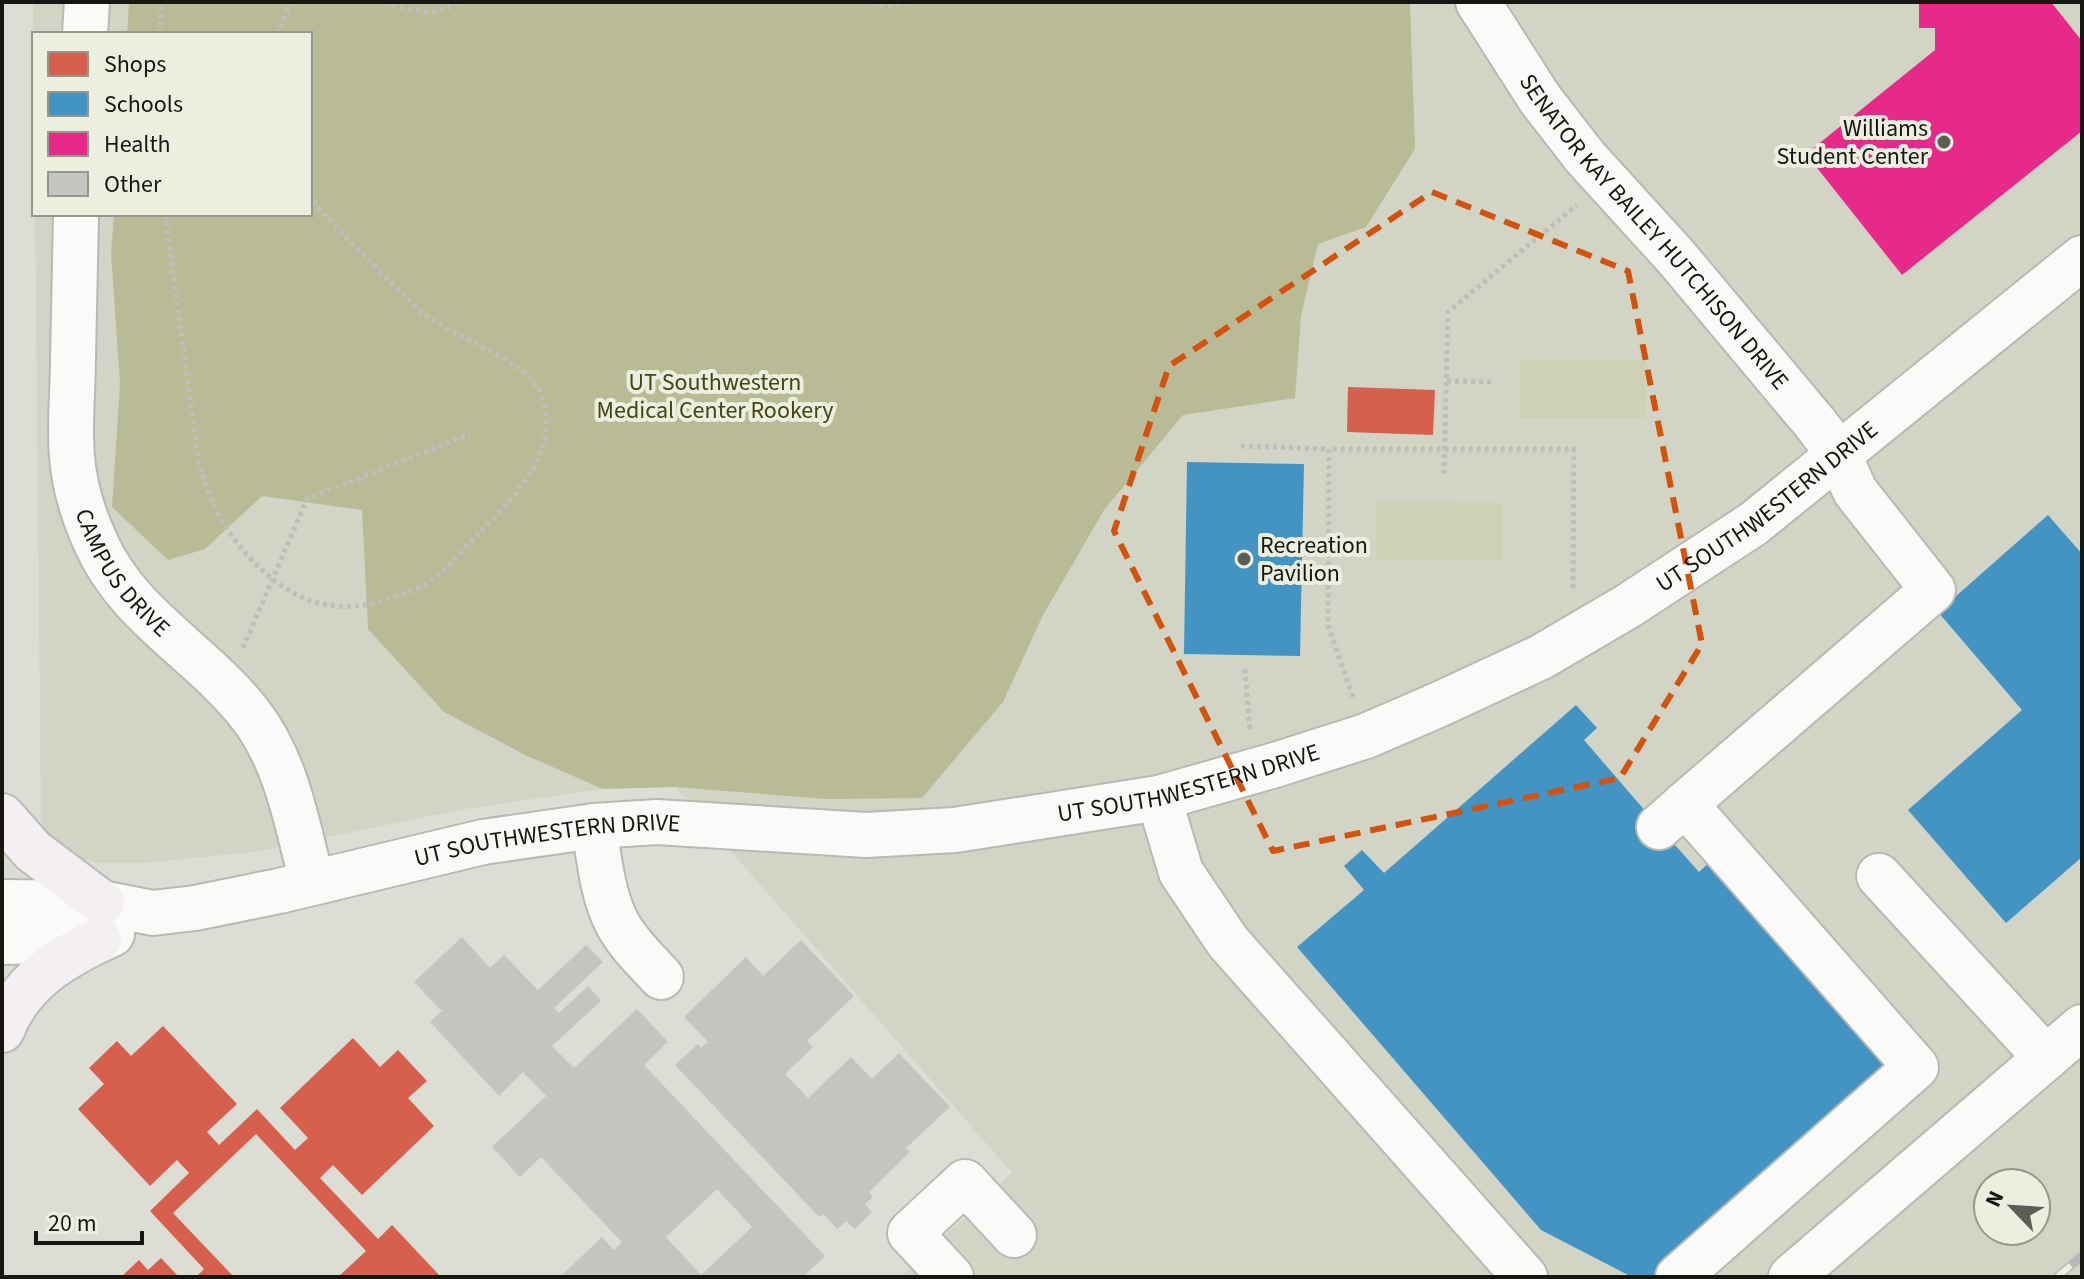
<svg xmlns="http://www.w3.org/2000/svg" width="2084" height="1279" viewBox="0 0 2084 1279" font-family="'Source Sans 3',sans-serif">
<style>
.built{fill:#d2d5c5;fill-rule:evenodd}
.green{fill:#cfd1b7}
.forest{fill:#b8bb95}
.shops{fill:#d6604d}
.schools{fill:#4393c3}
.health{fill:#e7298a}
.building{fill:#c4c5bf;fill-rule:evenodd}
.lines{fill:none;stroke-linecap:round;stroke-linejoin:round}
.minor-casing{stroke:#b8b9b3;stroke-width:48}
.major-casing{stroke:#bbbcb8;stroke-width:48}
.path{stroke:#bebebb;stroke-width:5;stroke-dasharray:4 4;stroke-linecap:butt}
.minor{stroke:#fafaf9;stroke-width:44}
.major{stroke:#f4eff2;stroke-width:44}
.rail-casing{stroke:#b8b9b7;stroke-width:9}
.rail{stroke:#eceedf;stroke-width:6;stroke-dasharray:18;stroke-linecap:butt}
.marked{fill:none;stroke:#d3520d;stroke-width:6;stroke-dasharray:16 10;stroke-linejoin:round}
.poi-dot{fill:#5c5d57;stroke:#eceedf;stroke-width:3}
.labels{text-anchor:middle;stroke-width:8;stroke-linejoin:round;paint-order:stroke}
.poi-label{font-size:24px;fill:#171712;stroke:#eceedf;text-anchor:end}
.street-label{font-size:24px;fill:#171712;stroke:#eceedf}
.park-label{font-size:24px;fill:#444614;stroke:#eceedf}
</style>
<rect width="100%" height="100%" fill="#dcded6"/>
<path class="built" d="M33,2H2082V1277H900L1012,1173L675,787L603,789L459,810L260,851L145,863H98L69,855L41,829ZM34,34H310V214H34ZM1988,1183H2036V1231H1988Z"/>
<path class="green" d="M1520,361H1646L1645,418H1519Z
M1377,502L1503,503L1502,561H1376Z"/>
<path class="forest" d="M129,2H1410L1415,149L1366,227L1318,244L1301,316L1295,398L1183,415L1104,510L1042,617L1003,702L922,798L826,799L675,787L603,789L523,754L444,712L368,629L362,510L262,496L205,549L168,560L112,507L120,383L111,253L114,214H310V34H127Z"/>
<path class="shops" d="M1348,387L1435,390L1433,435L1347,432Z
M163,1026L237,1104L207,1132L219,1145L257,1109L295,1150L308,1138L280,1108L353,1038L380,1067L398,1050L427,1081L408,1098L434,1126L362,1195L333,1165L320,1178L378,1239L392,1225L441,1277H338L366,1251L256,1134L173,1213L234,1277H196L204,1269L150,1211L189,1173L177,1160L150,1186L78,1109L104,1084L89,1068L117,1041L131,1056Z
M161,1258L179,1277H121L139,1260L148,1270Z"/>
<path class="schools" d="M1187,462L1304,464L1300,656L1184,654Z
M2048,515L2082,554V857L2006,923L1908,810L2022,710L1938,612Z
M1576,705L1597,728L1584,740L1659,827L1699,872L1714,858L1898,1068L1656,1277H1632L1541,1230L1297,947L1364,890L1344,866L1362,850L1384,873Z"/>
<path class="health" d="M1919,2H2051L2082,41V131L1902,275L1806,154L1935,50V28H1919Z"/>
<path class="building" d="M462,937L490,968L504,955L538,990L586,945L603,962L554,1008L559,1013L588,986L601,1001L552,1046L574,1068L637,1009L668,1042L644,1065L825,1256L803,1277H560L602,1237L614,1250L622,1242L541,1157L520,1177L492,1147L546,1096L523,1072L499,1096L430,1022L442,1011L414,982ZM717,1189L752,1227L701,1275L666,1237Z
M801,940L854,996L807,1041L813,1047L785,1074L808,1098L851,1057L872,1079L899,1053L950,1107L906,1148L910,1152L869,1192L873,1197L865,1204L872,1212L855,1229L846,1221L837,1229L823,1214L819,1217L675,1065L698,1044L701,1048L708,1042L684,1017L746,957L763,976Z"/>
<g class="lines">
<defs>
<g id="minor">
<path id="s1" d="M1478,2L1540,99L1585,157L1676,257L1815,423L1838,453L1855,491L1933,590L1685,804"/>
<path d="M85,34L87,2"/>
<path id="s2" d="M76,214C75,262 74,311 73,359C73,391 69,425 72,456C74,485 84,517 96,543C128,616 201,652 249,713C287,761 297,824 312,882"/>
<path d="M1159,798L1181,872L1228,942L1525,1277"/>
<path d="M594,826C599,857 602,894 617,923C628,944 646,960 661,977"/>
<path d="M1659,827L1685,804L1916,1067L1678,1277"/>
<path d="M1879,876L2046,1058"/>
<path id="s3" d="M2,902L102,903L153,913L195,908L279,891L483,842L594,826L657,822L866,835L955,830L1159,798L1275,765L1366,736L1440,704L1541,657L1628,606L1753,524L2082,258"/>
<path d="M2,942L99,940L112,934"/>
<path d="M951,1277L910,1233L965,1182L1014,1235"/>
<path d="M1791,1277L2082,1027"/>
</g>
<path id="major" d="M2,816L33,851L102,903
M2,1030C20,984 56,961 99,940"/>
</defs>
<use href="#minor" class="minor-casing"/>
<use href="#major" class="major-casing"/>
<path class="path" d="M385,2C410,11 435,18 458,2
M864,2L888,6L910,2
M159,34L162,2
M277,34L291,2
M165,214L198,458C206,496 223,529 250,558C288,599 330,617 385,600C402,595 420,589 434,578C451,565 466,546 481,531C517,494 565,446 539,390C527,363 451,334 424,314C412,305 401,292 390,281C362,254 335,227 310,198
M1447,381L1491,382
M1241,446L1329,449
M1444,474L1448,312L1577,205
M243,648L307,499L470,434
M1245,669L1250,732
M1353,697L1328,626L1329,449H1574L1573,591"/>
<use href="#minor" class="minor"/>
<use href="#major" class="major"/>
<defs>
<path id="rail" d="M2057,1277L2082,1256"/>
</defs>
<use href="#rail" class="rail-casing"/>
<use href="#rail" class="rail"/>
</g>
<path class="marked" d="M1432,192L1628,271L1702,644L1620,778L1273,851L1114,531L1169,366Z"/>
<g class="poi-dot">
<circle cx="1944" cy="142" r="8"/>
<circle cx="1244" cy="559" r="8"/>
</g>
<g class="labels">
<g class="poi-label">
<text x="1928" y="136">Williams<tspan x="1928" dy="28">Student Center</tspan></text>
<text x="1260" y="553" text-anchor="start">Recreation<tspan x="1260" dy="28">Pavilion</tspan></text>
</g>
<g class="street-label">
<text dy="8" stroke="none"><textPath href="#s1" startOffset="290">SENATOR KAY BAILEY HUTCHISON DRIVE</textPath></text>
<text dy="8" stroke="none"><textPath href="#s3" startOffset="1850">UT SOUTHWESTERN DRIVE</textPath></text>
<text dy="8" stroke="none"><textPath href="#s2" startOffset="372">CAMPUS DRIVE</textPath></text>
<text dy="8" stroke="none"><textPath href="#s3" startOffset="1202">UT SOUTHWESTERN DRIVE</textPath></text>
<text dy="8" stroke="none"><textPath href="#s3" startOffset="554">UT SOUTHWESTERN DRIVE</textPath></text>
</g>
<g class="park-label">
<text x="715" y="390">UT Southwestern<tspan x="715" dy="28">Medical Center Rookery</tspan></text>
</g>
</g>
<rect width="2084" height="1279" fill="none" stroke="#171712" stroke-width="8"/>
<rect x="32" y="32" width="280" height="184" fill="#eceedf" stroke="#97988d" stroke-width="2"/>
<rect x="48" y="52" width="40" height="24" fill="#d6604d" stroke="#97988d" stroke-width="2"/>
<text x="104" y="72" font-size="24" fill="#171712">Shops</text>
<rect x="48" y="92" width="40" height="24" fill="#4393c3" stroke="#97988d" stroke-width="2"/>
<text x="104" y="112" font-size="24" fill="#171712">Schools</text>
<rect x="48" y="132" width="40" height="24" fill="#e7298a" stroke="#97988d" stroke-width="2"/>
<text x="104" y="152" font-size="24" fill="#171712">Health</text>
<rect x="48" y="172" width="40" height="24" fill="#c4c5bf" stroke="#97988d" stroke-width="2"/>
<text x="104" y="192" font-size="24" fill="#171712">Other</text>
<g transform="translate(2012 1207) rotate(295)"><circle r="38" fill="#eceedf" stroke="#97988d" stroke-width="2"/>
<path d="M0-6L14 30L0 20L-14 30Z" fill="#5c5d57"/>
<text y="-12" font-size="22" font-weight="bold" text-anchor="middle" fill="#171712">N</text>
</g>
<path d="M36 1231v12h106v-12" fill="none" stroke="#171712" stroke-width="4"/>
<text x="48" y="1231" font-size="24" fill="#171712" stroke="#eceedf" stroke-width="6" paint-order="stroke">20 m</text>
</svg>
